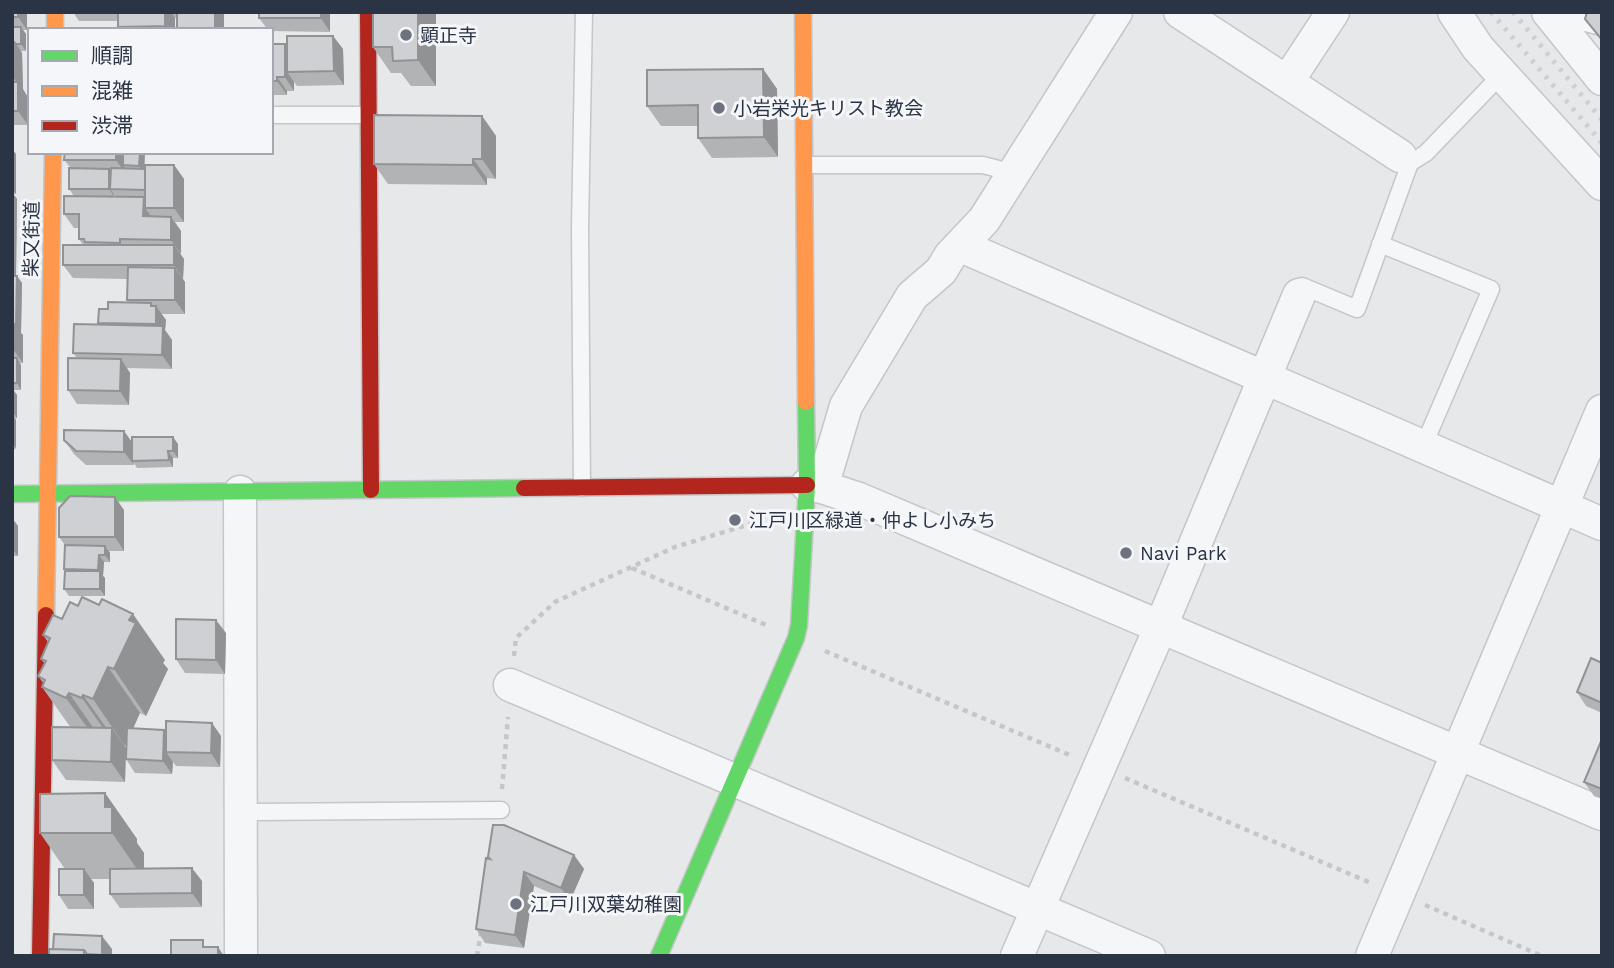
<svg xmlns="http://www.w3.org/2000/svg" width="1614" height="968" viewBox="0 0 1614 968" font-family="'Work Sans','Noto Sans JP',sans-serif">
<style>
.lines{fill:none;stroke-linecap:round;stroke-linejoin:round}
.lane-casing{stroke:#c4c6c8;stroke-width:19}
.street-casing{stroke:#c4c6c8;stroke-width:35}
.fast-casing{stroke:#c4c6c8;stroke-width:19}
.slow-casing{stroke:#c4c6c8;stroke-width:19}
.jam-casing{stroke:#c4c6c8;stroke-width:19}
.path{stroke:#c5c6ca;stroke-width:4.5;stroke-dasharray:5 5;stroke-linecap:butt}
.lane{stroke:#f5f6f7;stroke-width:16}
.street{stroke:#f5f6f7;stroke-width:32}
.fast{stroke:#63d668;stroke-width:16}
.slow{stroke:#ff974d;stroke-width:16}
.jam{stroke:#b3261e;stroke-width:16}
.rail{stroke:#cecfd2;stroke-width:5;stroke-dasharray:3.5 7;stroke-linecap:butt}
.wall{fill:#b1b3b5;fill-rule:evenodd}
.shaded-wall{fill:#909294}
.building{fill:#ced0d3;stroke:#909294;stroke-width:2}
.poi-dot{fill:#6c737f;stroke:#f4f6f9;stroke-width:2.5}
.labels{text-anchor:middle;stroke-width:6;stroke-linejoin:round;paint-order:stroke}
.poi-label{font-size:19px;fill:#2b3445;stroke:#f4f6f9;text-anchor:start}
.street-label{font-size:19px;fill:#2b3445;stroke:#f4f6f9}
</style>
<rect width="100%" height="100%" fill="#e6e8ea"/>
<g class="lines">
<defs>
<path id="lane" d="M271,115H369
M1410,163L1426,153L1502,74
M804,165H983L1014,173
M1380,244L1491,289L1423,447
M1300,292L1302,286L1357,309L1410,163L1400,156
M582,488L580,227L584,12
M241,812L501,810"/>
<path id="street" d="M1180,12L1400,156
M1454,12L1478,48L1602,184
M1548,12L1602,79
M1575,12L1602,19
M1287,82L1333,12
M961,246L1602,524
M807,485L822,487L859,499L1602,814
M822,487L846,406L912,296L941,271L950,256L984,220L1116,12
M240,492L241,956
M510,685L1149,956
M1017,956L1161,626L1299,295
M1372,956L1602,411"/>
<path id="fast" d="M12,494L524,488
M659,956L796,638L799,625L807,485L806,402"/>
<path id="slow" d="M55,12V30
M803,12L806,402
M46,615L53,152"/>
<path id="jam" d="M368,12L371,490
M524,488L807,485
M40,956L46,615"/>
</defs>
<use href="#lane" class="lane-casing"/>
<use href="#street" class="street-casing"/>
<use href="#fast" class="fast-casing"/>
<use href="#slow" class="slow-casing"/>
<use href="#jam" class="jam-casing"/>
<path class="path" d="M632,568L766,625
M825,651L1072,756
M514,656L516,638L555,602L675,547L760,521
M1125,778L1371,883
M502,789L508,717
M1425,905L1542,956
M477,956L481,932"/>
<use href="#lane" class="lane"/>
<use href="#street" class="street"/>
<use href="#fast" class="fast"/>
<use href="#slow" class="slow"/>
<use href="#jam" class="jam"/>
<path class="rail" d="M1491,12L1602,143
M1513,12L1602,120"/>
</g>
<path class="wall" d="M12,12L27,13V30H23L26,34V51H21L22,53L23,89L27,96L28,125H12Z
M73,12H224V30H178L177,28V18H175V30H120L118,27V21H79Z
M330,12V32L271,31V30H268L259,18Z
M373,12H436V86H411L401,73H391L373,47Z
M333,36L343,49L344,85L297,86L294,82V91H287V95H271V44L287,47Z
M763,69L777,89L778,157L712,158L698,138V126H661L647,106Z
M482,116L496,136V179L487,178V185L388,184L374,164Z
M12,149L16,154V194H13L17,199L16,276L22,283L21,333L23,335V363H20L21,365V390H13L17,395V418H15L16,420V448L12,452Z
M65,152H145L144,169H145V165H174L184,179V222H175L181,231L180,254L184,259L183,279L185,282V314H161L166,320L165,330L172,340V369L127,368L130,373L129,405L77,404L68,390V358H77L73,353L74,324H99L98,323L99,309H108V302H129L127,300V279L73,278L63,265V245H83L79,239V228H74L64,214V196H74L69,189V168H71L64,160ZM114,194L115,196L145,197V199L144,197L75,196H114Z
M124,431L132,443L178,444V458H173V467L137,468L134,463V465H86L74,454L64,440Z
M124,510V551H109L110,553V562H104L103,576L105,578V596H69L64,589L66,571L64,569L65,545L59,537Z
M12,518L18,526V556H12Z
M62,619L165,660L163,663L168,669L146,716L140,713L133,729L164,730L166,733L221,736L220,767L176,766L173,762L172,774L135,773L126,759V743L125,746L123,745L126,748L125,782L66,780L52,760L71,728L42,687L44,684L38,676L45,664L41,659L48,642L43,635Z
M226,633L225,674L185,673L176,659Z
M1602,663V713L1586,706L1577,692Z
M1602,739V799L1594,796L1584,782Z
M105,793L137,839V843L144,853V868L202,881V907L120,908L110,894V879H91L94,883V909H68L59,895L65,869L40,833Z
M574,855L584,869L570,901L534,886L524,948L485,943L476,929L486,858Z"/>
<path class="shaded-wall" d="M18,12L27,13V30L18,17Z
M165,12H171L175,18V30H168L165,26Z
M215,12H224V30H215Z
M321,12H330V32L321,18Z
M418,12H436V86L418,60Z
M21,27L26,34V51L21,44Z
M333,36L343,49L344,85L334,71Z
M13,39L22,53L23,89L27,96L28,125L18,111V84L13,77Z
M285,44L294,57L287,72L294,82V91L285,77Z
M763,69L777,89L778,157L764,137Z
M277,77L287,91V95L277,81Z
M482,116L496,136V179L482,159Z
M12,149L16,154V194L12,188Z
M116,152H126L123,165L126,169V174L116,160Z
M140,152H145L144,173L139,166Z
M473,159L487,178V185L473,165Z
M174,165L184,179V222L174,208Z
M109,169L114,176L110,189L114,194V196L109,189Z
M12,192L17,199L16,278L12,273Z
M144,197L151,208H145L153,219L143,216Z
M171,217L181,231V254L171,240Z
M174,245L184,259L183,279L174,265Z
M175,268L185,282V314L175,300Z
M17,276L22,283L21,333L23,335V363L13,349V322Z
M151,303L156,310V306L166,320L165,330L172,340V369L162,355V334L156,324Z
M17,358L21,365V390L17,383Z
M121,359L130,373L129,405L120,391Z
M12,388L17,395V418L12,411Z
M12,414L16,420V448L12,443Z
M124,431L134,445L132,461L134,465L124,452Z
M173,437L178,444V458L173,451Z
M168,451L173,458V467L169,460Z
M115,497L124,510V551L115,537Z
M12,518L18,526V556L12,549Z
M105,546L110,553V562L105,555Z
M99,555L104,562L103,576L105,578V596L100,589V572L98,570Z
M133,614L165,660L163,663L168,669L146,716L114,669L129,620Z
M216,620L226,633L225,674L216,660Z
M108,667L140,713L125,746L93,699Z
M69,693L101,739L99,744L66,698Z
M83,695L112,736V728L126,748L125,782L111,762L112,741L82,698Z
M212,723L221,736L220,767L211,753Z
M164,730L173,744L166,752L173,762L172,774L163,761Z
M105,793L137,839V843L144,853V879L112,833L105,807Z
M574,855L584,869L570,901L561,888Z
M192,868L202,881V907L192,893Z
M84,869L94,883V909L84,895Z
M524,872L534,886L524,948L515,935Z
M102,936L112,949V956H102Z
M218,947L224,956H218Z"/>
<path class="building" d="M12,12H18V17H12Z
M118,12H165V26L118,27Z
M177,12H215V29L177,28Z
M259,12H321V18H259Z
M373,12H418V60L393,61L392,47H373Z
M1587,12H1602V40L1585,19Z
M12,27H21V44H16L12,39Z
M287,36H333L334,71L287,72Z
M12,39H13V77H12Z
M271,44H285V77H277V81H271Z
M763,69L764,137L698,138V105L647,106V70Z
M12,82H18V111H12Z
M374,115L482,116V159H473V165L374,164Z
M65,152H116V160H64Z
M123,152H140L139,166L123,165Z
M145,165H174V208H145Z
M69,168L109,169V189H69Z
M111,168L145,169V190L110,189Z
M64,196L144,197L143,216L171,217V240L120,239V243L85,242L84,239H79V214H64Z
M63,245H174V265H63Z
M128,267L175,268V300H127Z
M12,276H17L16,326L12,322Z
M108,302L151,303V306H156V324L98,323L99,309H108Z
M12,322H13V349H12Z
M74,324L163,326L162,355L73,353Z
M12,358H17V383H12Z
M68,358L121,359L120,391L68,390Z
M64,430L124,431V452L76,451L64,440Z
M132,437H173V451H168L169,460L132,461Z
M70,496L115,497V537H59V508Z
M65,545L105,546V555H99L98,570L64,569Z
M65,571H100V589H64Z
M82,597L99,605L102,599L133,614L129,620L136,623L114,669L108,667L93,699L83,695L82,698L69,693L66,698L42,687L45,680L38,676L46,661L41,659L50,638L43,635L53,615L62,619L70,602L78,606Z
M176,619L216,620V660L176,659Z
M1591,658L1602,663V703L1577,692Z
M166,721L212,723L211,753L166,752Z
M52,727L112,728L111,762L52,760Z
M127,728L164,730L163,761L126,759Z
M1602,739V789L1584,782Z
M105,793V807H112V833H40V794Z
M493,825H504L574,855L561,888L524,872L515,935L476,929L486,858L490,859L488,857Z
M192,868V893L110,894V869Z
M59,869H84V895H59Z
M54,934L102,936V955L87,954L84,950L53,949Z
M171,940H203V947H218V956H171Z
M49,949L84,950V956H49Z"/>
<g class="poi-dot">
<circle cx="406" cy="35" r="7"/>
<circle cx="719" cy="108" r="7"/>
<circle cx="735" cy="520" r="7"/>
<circle cx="1126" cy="553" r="7"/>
<circle cx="516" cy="904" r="7"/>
</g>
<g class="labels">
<g class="poi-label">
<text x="420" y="42">顕正寺</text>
<text x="733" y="115">小岩栄光キリスト教会</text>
<text x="749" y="527">江戸川区緑道・仲よし小みち</text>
<text x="1140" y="560">Navi Park</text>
<text x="530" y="911">江戸川双葉幼稚園</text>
</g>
<g class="street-label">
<text transform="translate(31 239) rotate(-89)" y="7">柴又街道</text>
</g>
</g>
<rect width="1614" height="968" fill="none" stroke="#2b3445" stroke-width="28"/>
<rect x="28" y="28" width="245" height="126" fill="#f4f6f9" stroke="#a4a8b1" stroke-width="2"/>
<rect x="42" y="51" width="35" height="10" fill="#63d668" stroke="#a4a8b1" stroke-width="2"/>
<text x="91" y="63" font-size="21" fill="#2b3445">順調</text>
<rect x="42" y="86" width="35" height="10" fill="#ff974d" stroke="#a4a8b1" stroke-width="2"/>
<text x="91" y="98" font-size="21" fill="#2b3445">混雑</text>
<rect x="42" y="121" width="35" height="10" fill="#b3261e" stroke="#a4a8b1" stroke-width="2"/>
<text x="91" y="133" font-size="21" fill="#2b3445">渋滞</text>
</svg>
